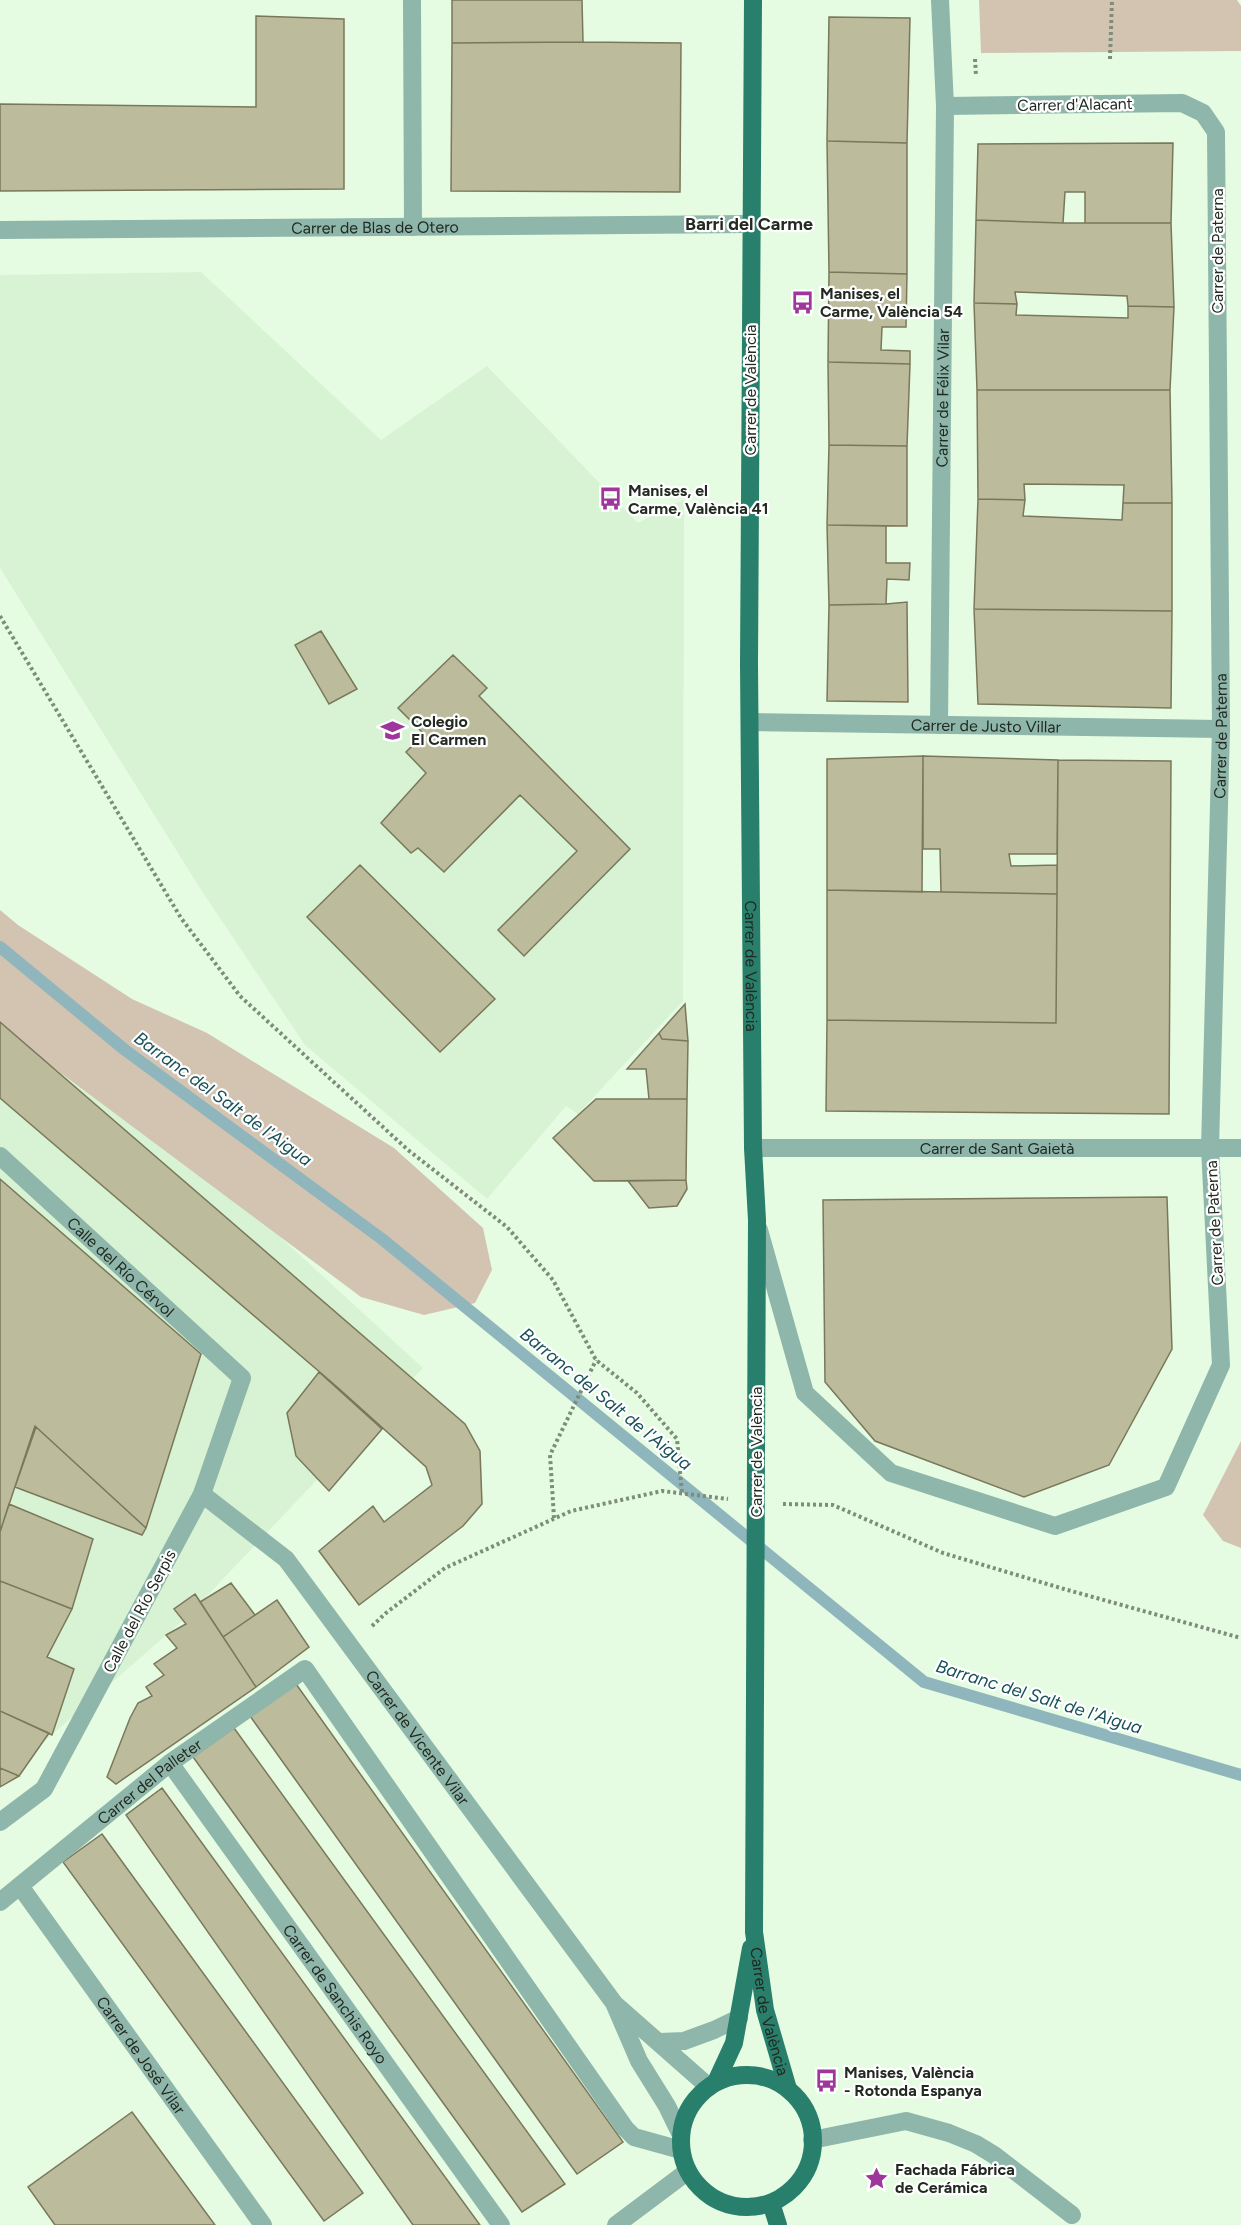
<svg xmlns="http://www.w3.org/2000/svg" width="1241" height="2225" viewBox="0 0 1241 2225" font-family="Figtree,sans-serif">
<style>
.built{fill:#d8f3d3}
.green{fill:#d3c3b1}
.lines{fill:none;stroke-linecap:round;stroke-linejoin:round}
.stream{stroke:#8fb6bd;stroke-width:12}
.building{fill:#bcbb9c;stroke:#79785b;stroke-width:1.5}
.path{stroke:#7e8c7b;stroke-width:4;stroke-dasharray:3 3;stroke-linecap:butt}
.minor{stroke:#8eb6aa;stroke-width:18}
.major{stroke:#287f6c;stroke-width:18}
.labels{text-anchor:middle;stroke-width:4.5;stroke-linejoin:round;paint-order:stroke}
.street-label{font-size:16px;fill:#222a21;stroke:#fff}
.poi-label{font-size:16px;font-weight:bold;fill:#222a21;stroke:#fff;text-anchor:start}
.neighbourhood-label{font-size:18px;font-weight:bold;fill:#222a21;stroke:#fff}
.water-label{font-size:18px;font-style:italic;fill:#195159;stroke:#fff}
</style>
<rect width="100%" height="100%" fill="#e6fce2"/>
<path class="built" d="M201,272L381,440L487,366L638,523L684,499L683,1001L578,1114L566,1106L487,1199L305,1045L203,893L0,568V275Z
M0,980L423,1368L186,1618L0,1780Z"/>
<path class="green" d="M979,0H1237L1241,6V51L981,53Z
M0,910L18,925L132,999L207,1033L394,1148L483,1228L492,1270L475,1303L424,1315L361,1297L18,1041L0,1025Z
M1241,1441V1548L1223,1541L1203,1515Z"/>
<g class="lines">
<path class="stream" d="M0,947L125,1050L382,1239L924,1682L1241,1775"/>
</g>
<path class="building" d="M452,0H582L583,42L452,43Z
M256,16L344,19V189L0,191V104L256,107Z
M829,17L910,18L907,143L827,141Z
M583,42L681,43L680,192L451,191L452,43Z
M827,141L907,143V274L829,272Z
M1173,143L1171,223H1085V192H1065L1063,223L976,220L978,144Z
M976,220L1063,223H1171L1174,307L1128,306L1127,296L1015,292L1017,304L974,303Z
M829,272L907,274L906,327H882L881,350L910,351V364L828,362Z
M974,303L1017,304L1016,315L1128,318V306L1174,307L1170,390H977Z
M828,362L910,364L907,446L829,445Z
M977,390H1170L1172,503H1123L1124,485L1024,484L1025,500L978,499Z
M829,445L907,446V526L827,525Z
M978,499L1025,500L1023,516L1122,520L1123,503H1172V611L974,609Z
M827,525L886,526V563H910L909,580L887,579L886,604L829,605Z
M907,602L908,702L827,701L829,605L886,604Z
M974,609L1172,611L1171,708L978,704Z
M321,631L357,689L329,704L295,645Z
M453,655L487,688L479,696L630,849L524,956L498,930L577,851L520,795L444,872L418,848L411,853L381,823L426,773L406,752L424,734L398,708Z
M923,756L922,892L827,890V759Z
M923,756L1058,760L1057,854H1009L1011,866L1057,865V894L941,892L940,849H923Z
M1058,760L1171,761L1169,1114L826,1111L827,1020L1056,1023Z
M360,865L495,999L440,1052L307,917Z
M827,890L1057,894L1056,1023L827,1020Z
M685,1004L688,1041L662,1039L659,1033Z
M0,1022L465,1424L480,1451L482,1504L463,1526L359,1605L319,1551L373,1506L384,1522L432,1485L426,1467L336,1386L0,1098Z
M659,1033L662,1039L688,1041L687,1099H649L646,1069H627Z
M596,1099H687L686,1180L594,1181L553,1138Z
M0,1179L201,1354L146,1528L35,1426L0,1532Z
M686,1180L687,1189L677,1206L649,1208L628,1181Z
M1167,1197L1172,1349L1109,1465L1024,1497L875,1441L825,1382L823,1200Z
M319,1372L382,1429L329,1491L296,1456L287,1413Z
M36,1427L146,1528L142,1535L15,1487Z
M9,1504L93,1539L72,1609L0,1581V1532Z
M0,1581L72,1609L47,1657L74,1669L52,1735L0,1711Z
M231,1583L255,1615L223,1637L200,1602Z
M195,1594L256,1687L116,1784L107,1777L130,1718L138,1703L152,1696L146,1687L164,1675L154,1664L177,1648L166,1635L186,1624L174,1609Z
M277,1600L309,1647L256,1687L223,1637Z
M296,1684L623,2142L577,2174L250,1716Z
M0,1711L49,1733L19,1776L0,1768Z
M234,1728L565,2184L522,2212L193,1757Z
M0,1768L19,1776L0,1787Z
M162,1788L480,2225H413L126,1815Z
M102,1834L363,2193L324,2221L63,1862Z
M132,2112L215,2225H55L28,2187Z"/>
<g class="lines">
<path class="path" d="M975,59L976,76
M1110,59L1112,0
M0,616L181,918L240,996L408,1150L507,1227L553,1280L596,1360L637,1393L677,1439L682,1494
M783,1504L833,1505L943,1553L1064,1589L1241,1638
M554,1518L550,1455L596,1360
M372,1626L386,1613L445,1568L571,1511L662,1491L728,1499"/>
<g class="minor">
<path d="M412,0L413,227"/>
<path id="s1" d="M0,230L750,224"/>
<path id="s2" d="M750,722L1221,729"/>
<path id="s3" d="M939,725L945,106L940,0"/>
<path id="s4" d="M753,1148H1241"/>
<path id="s5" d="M0,1156L242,1378L202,1494L44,1789L0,1822"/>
<path id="s6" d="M759,1230L805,1393L891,1473L1055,1526L1166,1487L1221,1365L1210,1148L1221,729L1216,132L1203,113L1182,103L945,106"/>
<path id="s7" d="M202,1494L286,1559L614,2003L639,2061L667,2106L681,2135"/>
<path id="s8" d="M170,1763L501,2225"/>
<path id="s9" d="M20,1886L263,2225"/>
<path id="s10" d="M0,1902L170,1763L305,1669L625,2128L634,2137L681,2150"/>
<path d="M617,2006L709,2087"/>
<path d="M660,2042L684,2041L714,2030L739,2018"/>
<path d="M812,2140L906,2121L949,2133L976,2144L994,2155L1072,2215"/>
<path d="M616,2225L688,2171"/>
</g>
<g class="major">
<path id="s11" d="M753,0L749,664L753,1148L757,1220L754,1932L765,2010L788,2089"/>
<circle cx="747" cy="2141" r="66"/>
<path d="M716,2082L734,2043L751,1948"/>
<path d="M771,2203L778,2225"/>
</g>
</g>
<defs>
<symbol id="bus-bare" viewBox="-9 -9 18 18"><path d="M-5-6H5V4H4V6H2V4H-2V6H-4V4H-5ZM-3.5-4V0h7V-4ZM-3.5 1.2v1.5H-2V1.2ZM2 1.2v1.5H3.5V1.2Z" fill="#9e379b" stroke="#fff" stroke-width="2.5" paint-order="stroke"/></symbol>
<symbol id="school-bare" viewBox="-9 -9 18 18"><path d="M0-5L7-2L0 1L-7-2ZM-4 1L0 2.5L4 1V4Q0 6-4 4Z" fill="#9e379b" stroke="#fff" stroke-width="2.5" paint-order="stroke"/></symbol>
<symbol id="sight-bare" viewBox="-9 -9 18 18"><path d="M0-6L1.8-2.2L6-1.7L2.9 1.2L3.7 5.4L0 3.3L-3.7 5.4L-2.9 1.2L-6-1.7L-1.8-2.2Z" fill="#9e379b" stroke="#fff" stroke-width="2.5" paint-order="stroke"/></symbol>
</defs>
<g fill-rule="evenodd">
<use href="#bus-bare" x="786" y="286" width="33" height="33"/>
<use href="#bus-bare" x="594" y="482" width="33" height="33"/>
<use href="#school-bare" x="376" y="714" width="33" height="33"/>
<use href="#bus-bare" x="810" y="2064" width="33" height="33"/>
<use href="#sight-bare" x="860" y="2162" width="33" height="33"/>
</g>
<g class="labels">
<g class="street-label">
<text transform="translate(1075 104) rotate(-1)" y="6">Carrer d'Alacant</text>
<text dy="6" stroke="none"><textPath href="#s1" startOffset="375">Carrer de Blas de Otero</textPath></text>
<text transform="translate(1217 251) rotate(-90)" y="6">Carrer de Paterna</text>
<text transform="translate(750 390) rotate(-90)" y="6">Carrer de València</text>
<text dy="6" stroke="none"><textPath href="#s3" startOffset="327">Carrer de Félix Vilar</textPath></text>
<text dy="6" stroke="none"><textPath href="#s2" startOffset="236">Carrer de Justo Villar</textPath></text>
<text dy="6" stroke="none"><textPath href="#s6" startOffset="1340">Carrer de Paterna</textPath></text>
<text dy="6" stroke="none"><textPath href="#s11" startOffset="966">Carrer de València</textPath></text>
<text dy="6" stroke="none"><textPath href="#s4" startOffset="244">Carrer de Sant Gaietà</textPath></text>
<text transform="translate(1214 1223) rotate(-93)" y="6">Carrer de Paterna</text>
<text dy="6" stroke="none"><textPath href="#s5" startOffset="164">Calle del Río Cérvol</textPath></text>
<text transform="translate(756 1452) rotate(-90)" y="6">Carrer de València</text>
<text transform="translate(139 1611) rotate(-62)" y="6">Calle del Río Serpis</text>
<text dy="6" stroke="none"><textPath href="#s7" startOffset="328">Carrer de Vicente Vilar</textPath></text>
<text dy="6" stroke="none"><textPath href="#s10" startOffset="192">Carrer del Palleter</textPath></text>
<text dy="6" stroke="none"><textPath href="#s8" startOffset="284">Carrer de Sanchis Royo</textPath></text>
<text dy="6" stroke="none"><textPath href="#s11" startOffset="2013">Carrer de València</textPath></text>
<text dy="6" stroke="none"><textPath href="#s9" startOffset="208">Carrer de José Vilar</textPath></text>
</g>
<g class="poi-label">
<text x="820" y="299">Manises, el<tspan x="820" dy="18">Carme, València 54</tspan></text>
<text x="628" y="496">Manises, el<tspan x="628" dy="18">Carme, València 41</tspan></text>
<text x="411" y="727">Colegio<tspan x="411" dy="18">El Carmen</tspan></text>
<text x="844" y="2078">Manises, València<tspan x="844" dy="18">- Rotonda Espanya</tspan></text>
<text x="895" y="2175">Fachada Fábrica<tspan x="895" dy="18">de Cerámica</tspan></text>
</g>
<g class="neighbourhood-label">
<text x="749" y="230">Barri del Carme</text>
</g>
<g class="water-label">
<text transform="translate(223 1099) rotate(36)" y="6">Barranc del Salt de l'Aigua</text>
<text transform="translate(606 1399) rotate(39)" y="6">Barranc del Salt de l'Aigua</text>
<text transform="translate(1039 1697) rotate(17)" y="6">Barranc del Salt de l'Aigua</text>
</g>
</g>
</svg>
